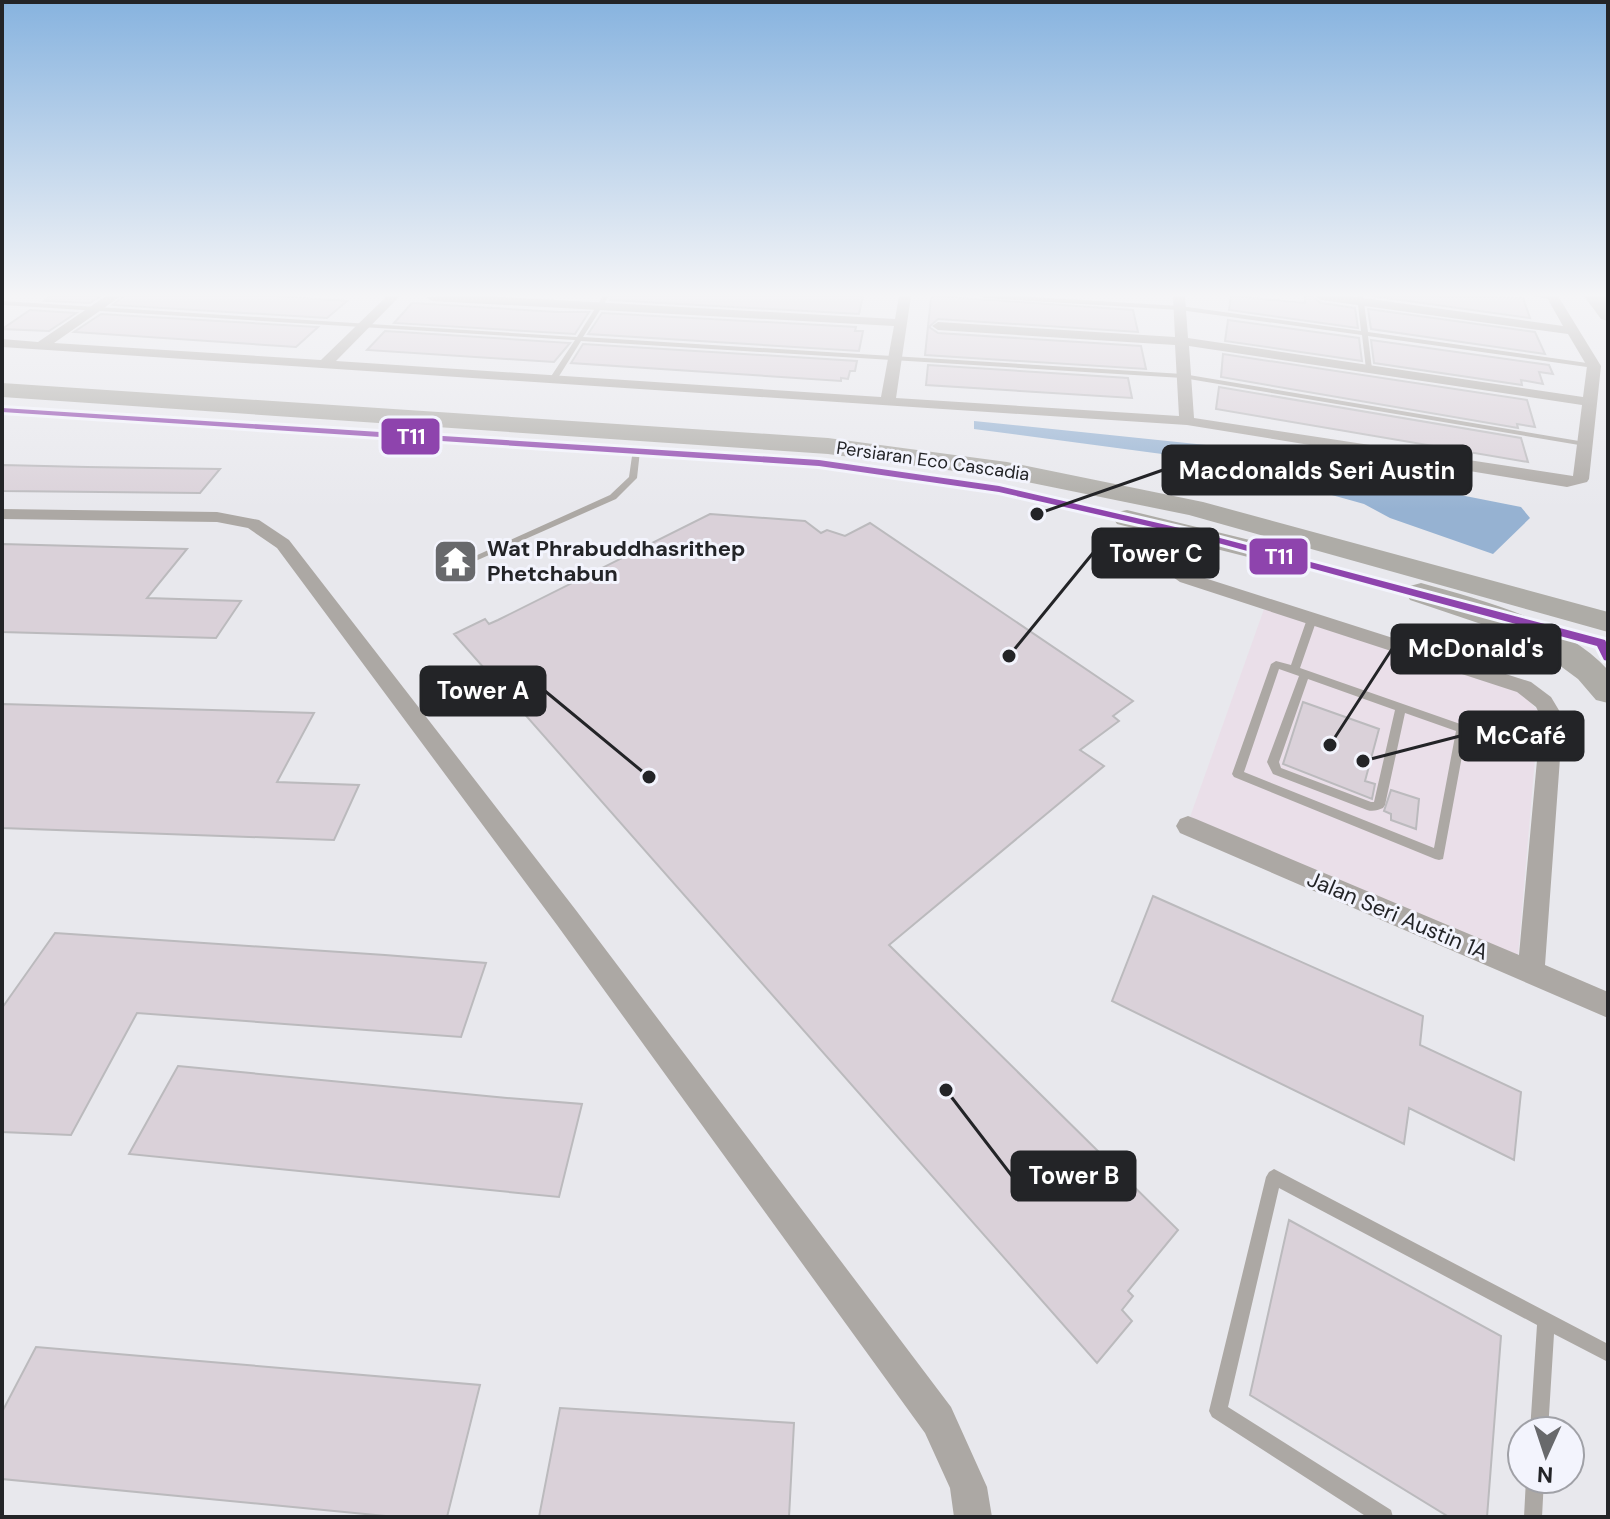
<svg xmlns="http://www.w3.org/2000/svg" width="1610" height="1519" viewBox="0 0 1610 1519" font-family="'DM Sans',sans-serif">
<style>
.commercial{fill:#eadfe9}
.water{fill:#96b2d2}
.building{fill:#dad1d9;stroke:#bbbabd;stroke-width:2}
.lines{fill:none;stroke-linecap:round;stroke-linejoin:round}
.lane{fill:#aca8a4;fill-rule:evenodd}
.street{fill:#aca8a4;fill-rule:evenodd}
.primary{fill:#aeaca7;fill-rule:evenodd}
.bus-1-casing{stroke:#f3f4fd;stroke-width:6}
.bus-1{fill:#8e44ad;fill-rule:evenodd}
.labels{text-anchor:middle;stroke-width:6;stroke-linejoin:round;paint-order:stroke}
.far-street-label{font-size:18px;fill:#232427;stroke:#f3f4fd}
.poi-label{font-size:22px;font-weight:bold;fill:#232427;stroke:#f3f4fd;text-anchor:start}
.street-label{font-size:22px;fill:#232427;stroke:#f3f4fd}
.leader{fill:none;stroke:#232427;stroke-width:3}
.callout-dot{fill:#232427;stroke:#f3f4fd;stroke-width:3}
.callout{fill:#232427;stroke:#232427;stroke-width:3}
.callout-label{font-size:24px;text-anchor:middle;font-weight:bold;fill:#fff}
.line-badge{stroke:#f3f4fd;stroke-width:3}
.badge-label{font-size:22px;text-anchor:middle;font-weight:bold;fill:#fff}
</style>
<rect width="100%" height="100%" fill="#e8e8ed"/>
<path class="commercial" d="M1264,609L1520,691L1539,712L1518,956L1190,817Z"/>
<path class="water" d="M974,421L1206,445L1521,507L1530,518L1493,554L1390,518L1364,504L1207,460L974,429Z"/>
<path class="building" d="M51,296H100L90,303L44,301Z
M124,296H275L347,301L327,318L113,305Z
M612,296H863L859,314L610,300Z
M934,296L1133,310L1138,332L938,319L929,327L938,333L1141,346L1146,369L925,355L931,298Z
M1231,296L1305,303V296H1312L1321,303L1355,308L1358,328L1229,310Z
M1372,296L1523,298L1530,318Z
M412,303L558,312H589L575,334L394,323Z
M1368,309L1535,332L1545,354L1371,329Z
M30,310L76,313L49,331L2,329Z
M602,313L856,327L855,331H863L859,351L588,334Z
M101,314L318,327L296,347L74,332Z
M1228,320L1359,338L1362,361L1225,341Z
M385,331L570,343L554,362L367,350Z
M1371,340L1549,365L1553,374L1539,372L1543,384L1521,380L1522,385L1374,363Z
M583,344L857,361L855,371H850L848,379L841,378V381L571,363Z
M1223,354L1527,400L1535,427L1517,424L1518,428L1221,377Z
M928,365L1128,378L1132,398L926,385Z
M1219,387L1521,438L1528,462L1216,409Z
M2,465L87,467L220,469L200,493L2,491Z
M710,514L805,521L821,533L827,530L845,536L870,523L1133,701L1113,716L1119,721L1080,750L1104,766L889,945L1178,1230L1128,1291L1133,1296L1122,1310L1132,1321L1097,1363L454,634L485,619L489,624L498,620Z
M2,544L187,549L147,598L241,601L216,638L2,632Z
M1303,702L1379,729L1365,781L1375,784L1372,799L1283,764Z
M2,704L314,713L277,782L359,785L334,840L2,828Z
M1391,790L1419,799L1416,829L1391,820V814L1384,811Z
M1153,896L1423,1016L1420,1045L1521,1092L1514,1160L1409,1108L1404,1144L1112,1001Z
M55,933L385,955L486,963L461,1037L137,1013L71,1135L2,1132V1008Z
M178,1066L507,1098L582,1104L559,1197L129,1154Z
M1289,1220L1501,1336L1487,1517H1449L1250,1395Z
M36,1347L211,1362L480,1385L447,1517H396L2,1479V1412Z
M560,1408L794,1423L789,1517H539Z"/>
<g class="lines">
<path class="lane" d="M603,296H609L583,337L1183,374L1585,442L1589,444L1585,446L1183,378L581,341L556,381L552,383L548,381L575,340L2,305V301L577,337Z
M980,296H1017L1180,306L1361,331L1357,296H1363L1368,332L1594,364L1597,366L1594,368L1368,336L1372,369L1369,371L1366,369L1362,335L1180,310L983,298Z
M1534,296H1553L1556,298L1553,300Z
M633,449L640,451L637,478L616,499L471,563H465L464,561L610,495L629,477Z
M1312,616L1317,619L1300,668L1466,726L1467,729L1443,859L1439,860L1435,859L1234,777L1232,774L1271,664L1276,661L1291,665L1307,619ZM1279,669L1299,676L1267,762L1273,774L1367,810C1373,812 1378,810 1383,808L1385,805L1405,713L1456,731L1434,848L1244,772ZM1308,679L1395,710L1374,802H1371L1281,768L1279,762Z
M1274,1169L1608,1344V1362L1554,1334L1548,1431H1530L1537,1325L1279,1188L1228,1407L1391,1510L1393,1517H1367L1212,1417L1209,1411L1266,1177L1269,1172Z
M1526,1479H1544L1542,1517H1524Z"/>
<path class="street" d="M106,296H121L54,343L321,360L387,296H400L336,361L881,397L894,326L432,301L426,297L485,296L895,319L899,296H911L896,398L1179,416L1175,345L938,330L932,326L938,322L1175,337L1173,296H1185L1188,338L1583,397L1587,366L1568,334L1321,300L1315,296H1349L1563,326L1546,296H1558L1601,366L1589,479L1587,482L1567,487L1187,425L2,347V339L38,342ZM1189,346L1582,405L1573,476L1194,418Z
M2,509L217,512L259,520L289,540L575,909L951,1407L987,1487L992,1517H954L950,1488L925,1433L557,925L277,548L248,528L217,522L2,519Z
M1146,518L1155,523L1163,555L1192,574L1531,682L1551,697L1563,717L1545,965L1608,992V1018L1180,833L1176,826L1180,819L1188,816L1196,819L1519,955L1541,717L1536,707L1517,692L1180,582L1146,558L1137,523Z"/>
<path class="primary" d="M1584,296H1605L1608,301V321L1601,319Z
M2,383L828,438L1007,462L1203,502L1608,612V632L1189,515L1007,478L828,454L2,397Z
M1127,510L1258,542L1262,548L1258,554L1248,557L1117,524L1113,518L1117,512Z
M1421,583C1483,600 1563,621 1608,670V703L1596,700L1578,679L1536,648L1487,626L1410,600L1406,593L1410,586Z"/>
<defs>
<path id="bus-1" d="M2,408L819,460L999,486L1201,533L1605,640L1608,646V661L1604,660L1597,646L1196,537L999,492L819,466L2,412Z"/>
</defs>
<use href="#bus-1" class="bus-1-casing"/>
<use href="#bus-1" class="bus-1"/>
</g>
<linearGradient id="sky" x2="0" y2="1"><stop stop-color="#87b3df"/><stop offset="0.58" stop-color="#f5f5f7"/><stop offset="1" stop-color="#f5f5f7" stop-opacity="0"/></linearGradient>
<rect width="1610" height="509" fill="url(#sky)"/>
<defs>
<symbol id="temple-square" viewBox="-11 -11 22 22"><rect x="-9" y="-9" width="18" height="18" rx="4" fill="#68696c" stroke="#f3f4fd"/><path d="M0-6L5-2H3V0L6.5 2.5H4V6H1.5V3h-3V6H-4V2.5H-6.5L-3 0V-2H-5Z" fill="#fff"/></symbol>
</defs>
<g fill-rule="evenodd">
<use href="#temple-square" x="430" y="536" width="51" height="51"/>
</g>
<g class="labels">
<g class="far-street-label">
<text transform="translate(933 461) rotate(8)" y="6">Persiaran Eco Cascadia</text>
</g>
<g class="poi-label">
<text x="487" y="556">Wat Phrabuddhasrithep<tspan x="487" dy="25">Phetchabun</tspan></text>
</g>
<g class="street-label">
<text transform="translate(1398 915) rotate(23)" y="8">Jalan Seri Austin 1A</text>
</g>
</g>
<path class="leader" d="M1037 514L1163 470M1009 656L1093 553M1330 745L1392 649M649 777L545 691M1363 761L1460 736M946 1090L1012 1176"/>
<g class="callout-dot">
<circle cx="1037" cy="514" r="8"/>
<circle cx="1009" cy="656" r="8"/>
<circle cx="1330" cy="745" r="8"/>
<circle cx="649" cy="777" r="8"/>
<circle cx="1363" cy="761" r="8"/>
<circle cx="946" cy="1090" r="8"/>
</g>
<g class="callout">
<rect x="1163" y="446" width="308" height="48" rx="8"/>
<rect x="1093" y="529" width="125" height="48" rx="8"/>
<rect x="1392" y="625" width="168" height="48" rx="8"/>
<rect x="421" y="667" width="124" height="48" rx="8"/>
<rect x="1460" y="712" width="123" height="48" rx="8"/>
<rect x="1012" y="1152" width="123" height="48" rx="8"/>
</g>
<g class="callout-label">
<text x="1317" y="479">Macdonalds Seri Austin</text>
<text x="1156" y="562">Tower C</text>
<text x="1476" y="657">McDonald's</text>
<text x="483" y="699">Tower A</text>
<text x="1521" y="744">McCafé</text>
<text x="1074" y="1184">Tower B</text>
</g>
<g class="line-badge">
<rect x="380" y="417" width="61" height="39" rx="8" fill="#8e44ad"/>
<rect x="1248" y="537" width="61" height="39" rx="8" fill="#8e44ad"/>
</g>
<g class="badge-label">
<text x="411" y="444">T11</text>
<text x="1279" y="564">T11</text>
</g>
<rect width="1610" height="1519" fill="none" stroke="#232427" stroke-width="8"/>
<g transform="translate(1546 1455) rotate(183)"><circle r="38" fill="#f3f4fd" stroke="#a0a1a7" stroke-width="2"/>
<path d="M0-6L14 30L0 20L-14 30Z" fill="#68696c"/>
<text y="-12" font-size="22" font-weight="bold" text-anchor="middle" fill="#232427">N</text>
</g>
</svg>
